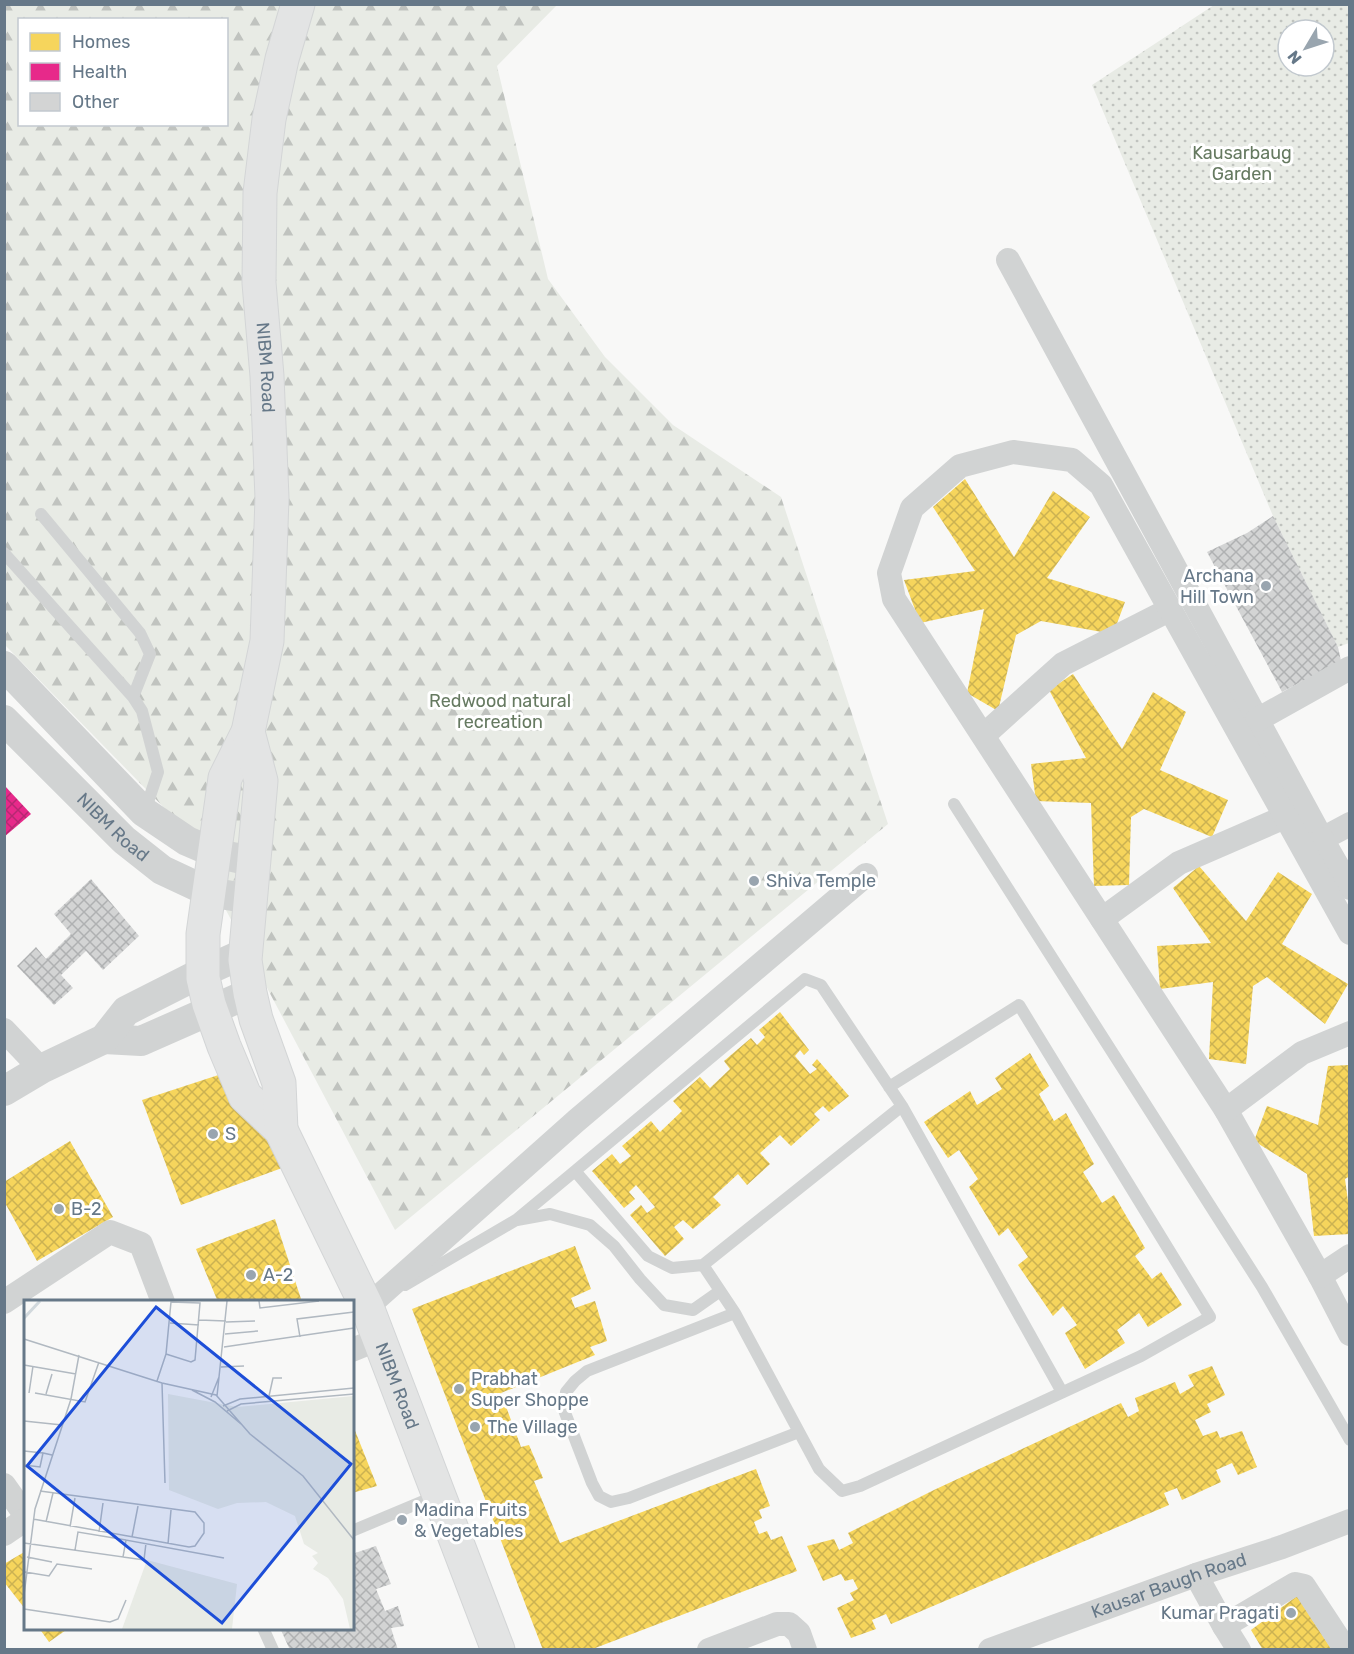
<svg xmlns="http://www.w3.org/2000/svg" width="1354" height="1654" viewBox="0 0 1354 1654" font-family="Rubik,sans-serif">
<style>
.forest{fill:url(#forest-firs);fill-rule:evenodd}
.park{fill:url(#park-dots);fill-rule:evenodd}
.homes{fill:url(#homes-cross-hatch)}
.health{fill:url(#health-cross-hatch)}
.building{fill:url(#building-cross-hatch)}
.lines{fill:none;stroke-linecap:round;stroke-linejoin:round}
.secondary-casing{stroke:#d3d5d6;stroke-width:35}
.service{stroke:#d1d3d3;stroke-width:12}
.minor{stroke:#d1d3d3;stroke-width:24}
.tertiary{stroke:#d1d3d3;stroke-width:30}
.secondary{stroke:#e3e4e4;stroke-width:33}
.poi-dot{fill:#99a5af;stroke:#fff;stroke-width:2}
.labels{text-anchor:middle;stroke-width:6;stroke-linejoin:round;paint-order:stroke}
.park-label{font-size:18px;fill:#667a61;stroke:#fff}
.street-label{font-size:18px;fill:#667888;stroke:#fff}
.poi-label{font-size:18px;fill:#667888;stroke:#fff;text-anchor:start}
.inset-river{fill:none;stroke:#d1d8dc;stroke-width:3}
.inset-road{fill:none;stroke:#b1b9c1;stroke-width:1.5}
.view{fill:#1d4ed8;fill-opacity:0.15;stroke:#1d4ed8;stroke-width:3}
.inset-edge{fill:none;stroke:#667888;stroke-width:3}
</style>
<defs>
<pattern id="forest-firs" width="22" height="20" patternUnits="userSpaceOnUse" patternTransform="scale(1.5)"><rect width="22" height="20" fill="#e8ebe5"/><path d="M5 1l3.5 6h-7zM16 11l3.5 6h-7z" fill="#c0c3bf"/></pattern>
<pattern id="park-dots" width="8" height="8" patternUnits="userSpaceOnUse" patternTransform="scale(1.5)"><rect width="8" height="8" fill="#e8ebe5"/><path d="M2 2h.1M6 6h.1" fill="none" stroke="#c0c3bf" stroke-width="1.8" stroke-linecap="round"/></pattern>
<pattern id="homes-cross-hatch" width="8" height="8" patternUnits="userSpaceOnUse" patternTransform="scale(1.5)"><rect width="8" height="8" fill="#f6d55c"/><path d="M0 0l8 8M0 8l8-8" fill="none" stroke="#cbb252"/></pattern>
<pattern id="health-cross-hatch" width="8" height="8" patternUnits="userSpaceOnUse" patternTransform="scale(1.5)"><rect width="8" height="8" fill="#e7298a"/><path d="M0 0l8 8M0 8l8-8" fill="none" stroke="#b52872"/></pattern>
<pattern id="building-cross-hatch" width="8" height="8" patternUnits="userSpaceOnUse" patternTransform="scale(1.5)"><rect width="8" height="8" fill="#d3d4d4"/><path d="M0 0l8 8M0 8l8-8" fill="none" stroke="#afb1b2"/></pattern>
</defs>
<rect width="100%" height="100%" fill="#f8f8f7"/>
<path class="forest" d="M4,5H557L497,66L548,279L605,357L673,425L781,497L888,824L395,1230L181,825L5,645ZM20,20H226V124H20Z"/>
<path class="park" d="M1214,5H1349V643L1338,647L1273,516L1092,85ZM1288,30H1324V66H1288Z"/>
<path class="homes" d="M965,479L1014,557L1053,491L1090,517L1047,578L1125,602L1113,634L1041,621L1016,635L998,711L967,693L984,609L920,623L904,580L975,571L933,507Z
M1073,674L1122,749L1153,692L1186,712L1160,770L1228,800L1212,837L1144,809L1131,817L1129,885L1094,886L1091,803L1036,801L1031,764L1086,758L1049,690Z
M1199,866L1246,921L1278,872L1312,894L1282,944L1348,984L1325,1024L1267,977L1253,986L1246,1064L1209,1059L1213,982L1160,989L1157,946L1211,943L1173,888Z
M780,1012L809,1050L804,1055L800,1050L795,1056L810,1074L817,1069L812,1065L817,1059L849,1096L829,1112L823,1106L814,1114L820,1120L791,1146L780,1135L760,1153L770,1164L747,1185L738,1174L713,1197L721,1205L693,1229L683,1220L674,1227L684,1239L665,1256L630,1215L641,1205L647,1213L655,1207L636,1185L629,1192L635,1199L624,1208L592,1171L612,1154L620,1164L631,1156L622,1146L651,1121L660,1132L682,1111L673,1101L700,1077L710,1088L730,1069L724,1061L751,1038L757,1045L765,1037L759,1030Z
M1030,1053L1049,1086L1039,1094L1054,1121L1066,1113L1094,1164L1083,1172L1102,1203L1114,1195L1145,1248L1135,1256L1152,1279L1161,1272L1182,1305L1148,1327L1139,1313L1117,1330L1125,1343L1085,1369L1065,1333L1077,1325L1063,1306L1053,1316L1018,1265L1028,1257L1008,1228L999,1236L969,1187L978,1179L959,1150L948,1158L924,1122L970,1091L977,1105L1002,1089L995,1078Z
M249,1065L282,1168L181,1205L142,1100Z
M1350,1065V1176L1345,1179L1350,1216V1234L1314,1236L1307,1174L1254,1141L1267,1106L1318,1125L1328,1066Z
M70,1141L113,1217L37,1261L4,1201V1182Z
M275,1219L302,1302H218L196,1249Z
M575,1246L591,1289L571,1298L575,1308L595,1301L607,1341L590,1347L595,1355L501,1393L521,1447L529,1445L543,1478L534,1481L560,1543L756,1469L770,1506L759,1510L762,1518L754,1522L759,1534L767,1531L771,1540L782,1536L797,1571L590,1650H543L412,1309Z
M1212,1366L1225,1395L1207,1404L1211,1412L1195,1420L1203,1436L1217,1431L1220,1438L1242,1431L1257,1467L1238,1475L1232,1463L1216,1470L1221,1482L1182,1500L1177,1488L1164,1493L1169,1505L891,1624L886,1614L872,1620L876,1629L851,1638L837,1608L854,1600L850,1593L858,1589L853,1579L845,1581L841,1574L823,1581L807,1546L834,1539L839,1550L853,1543L848,1533L936,1489L1121,1403L1128,1417L1139,1411L1135,1398L1175,1382L1180,1394L1194,1386L1188,1375Z
M352,1423L377,1486L352,1493Z
M26,1551V1610L4,1582V1564Z
M1297,1596L1332,1650H1263L1251,1630Z
M39,1628H69L49,1642Z"/>
<path class="health" d="M4,785L31,814L4,837Z"/>
<path class="building" d="M1273,516L1338,647L1341,661L1282,692L1207,552L1247,533Z
M91,879L139,936L103,970L86,951L61,975L73,988L54,1005L17,966L36,947L46,959L71,934L54,914Z
M376,1546L391,1584L376,1589L385,1611L398,1606L404,1626L391,1628L398,1650H290L280,1628H352V1554Z"/>
<g class="lines">
<defs>
<g id="secondary">
<path id="s3" d="M298,4L282,59L269,119L260,193L259,283L267,376L272,498L267,641L248,732L225,778L203,934V978L209,1004L224,1046L245,1096L281,1130L367,1307L498,1650"/>
<path d="M248,732L261,781L245,960L250,993L256,1019L279,1083L281,1130"/>
</g>
</defs>
<use href="#secondary" class="secondary-casing"/>
<path class="service" d="M41,514L140,633L150,654L133,697
M4,553L133,697L142,711L158,772L145,811
M954,804L1262,1287L1350,1440
M889,1087L1019,1005L1210,1317L1141,1356L860,1486L842,1491L819,1469L735,1313L703,1265L902,1106L1062,1392
M575,1171L805,979L821,985L902,1106
M517,1220L550,1214L590,1225L614,1246L640,1279L664,1305L693,1310L720,1291
M405,1285L516,1220L575,1171L648,1256L672,1268L703,1265
M735,1313L587,1371L575,1381L566,1392L564,1410L592,1483L599,1496L611,1502L629,1498L799,1432
M352,1531L438,1495
M263,1628L273,1650"/>
<g class="minor">
<path d="M1008,260L1322,839L1350,824"/>
<path d="M1257,720L1350,668"/>
<path d="M984,735L1063,664L1169,610"/>
<path d="M1322,839L1350,888"/>
<path d="M1102,919L1179,863L1285,817"/>
<path d="M1350,933L1101,485L1072,460L1013,452L960,466L912,508L889,573L894,599L1226,1110L1320,1276L1350,1334"/>
<path d="M4,1030L41,1069"/>
<path d="M1226,1110L1302,1053L1350,1033"/>
<path d="M1320,1276L1350,1256"/>
<path d="M4,1302L110,1232L141,1244L163,1302"/>
<path d="M367,1307L576,1121L866,875"/>
<path d="M352,1350L379,1339"/>
<path d="M4,1485L26,1516"/>
<path d="M4,1534L26,1519"/>
<path d="M1196,1575L1224,1626L1295,1584L1304,1586L1346,1650"/>
<path d="M1224,1626L1239,1650"/>
<path d="M709,1650L777,1624H789L799,1633L805,1650"/>
<path id="s1" d="M990,1650L1196,1575L1282,1547L1350,1521"/>
</g>
<g class="tertiary">
<path d="M4,666L144,812L187,841L215,853L254,862"/>
<path id="s2" d="M4,720L124,840L162,870L209,892L250,899"/>
<path d="M104,1039L141,1041L250,993"/>
<path d="M4,1091L41,1069L104,1039L126,1011L203,972L245,953"/>
</g>
<use href="#secondary" class="secondary"/>
</g>
<g class="poi-dot">
<circle cx="1266" cy="586" r="6"/>
<circle cx="754" cy="881" r="6"/>
<circle cx="213" cy="1134" r="6"/>
<circle cx="59" cy="1209" r="6"/>
<circle cx="251" cy="1275" r="6"/>
<circle cx="459" cy="1389" r="6"/>
<circle cx="475" cy="1427" r="6"/>
<circle cx="402" cy="1520" r="6"/>
<circle cx="1291" cy="1613" r="6"/>
</g>
<g class="labels">
<g class="park-label">
<text x="1242" y="159">Kausarbaug<tspan x="1242" dy="21">Garden</tspan></text>
<text x="500" y="707">Redwood natural<tspan x="500" dy="21">recreation</tspan></text>
</g>
<g class="street-label">
<text dy="6" stroke="none"><textPath href="#s3" startOffset="368">NIBM Road</textPath></text>
<text dy="6" stroke="none"><textPath href="#s2" startOffset="153">NIBM Road</textPath></text>
<text dy="6" stroke="none"><textPath href="#s3" startOffset="1444">NIBM Road</textPath></text>
<text dy="6" stroke="none"><textPath href="#s1" startOffset="190">Kausar Baugh Road</textPath></text>
</g>
<g class="poi-label">
<text x="1254" y="582" text-anchor="end">Archana<tspan x="1254" dy="21">Hill Town</tspan></text>
<text x="766" y="887">Shiva Temple</text>
<text x="225" y="1140">S</text>
<text x="71" y="1215">B-2</text>
<text x="263" y="1281">A-2</text>
<text x="471" y="1385">Prabhat<tspan x="471" dy="21">Super Shoppe</tspan></text>
<text x="487" y="1433">The Village</text>
<text x="414" y="1516">Madina Fruits<tspan x="414" dy="21">&amp; Vegetables</tspan></text>
<text x="1279" y="1619" text-anchor="end">Kumar Pragati</text>
</g>
</g>
<g transform="translate(24 1300)">
<rect width="330" height="330" fill="#f8f8f7"/>
<path d="M144,94L213,107L330,96V329H326L319,299L304,278L289,269L294,263L288,256L294,253L280,244L271,216L242,202L213,203L194,209L145,190Z" fill="#e8ebe5"/>
<path d="M123,260L213,284L208,329H98Z" fill="#e8ebe5"/>
<path class="inset-river" d="M0,18L16,1"/>
<path class="inset-road" d="M235,1L236,8L295,1M175,20L202,21M202,22L231,21M146,23L175,25M201,34L234,31M276,37L273,19L330,12M0,39L138,83L192,95L226,134L279,176L330,240M200,47L330,28M0,65L52,74M197,67L220,66M133,81L142,54L147,2L176,3L171,60L167,62L142,54M138,83L141,183M168,90L191,102L217,124M5,93L9,66M11,93L61,102L75,62M22,94L28,74M193,96L203,1M245,96L249,78H258M187,97L195,77M199,106L216,99L330,88M203,111L217,104L330,94M0,121L38,125M0,151L19,153M0,165L16,167L19,153L28,155M9,219L165,247L171,246L180,233V223L171,212L16,191M22,222L29,193M46,227L51,198M75,232L79,203M108,237L114,206M0,243L99,257L102,240L200,258M144,244L147,210M51,250L54,232L102,240M3,257L28,262M99,257L120,260L122,243M1,272L25,276L33,264L68,269M0,295L11,209L47,99L55,55M0,309L86,322L94,319L102,300"/>
<path class="view" d="M132,7L327,164L198,323L3,166Z"/>
<rect width="330" height="330" class="inset-edge"/>
</g>
<rect width="1354" height="1654" fill="none" stroke="#667888" stroke-width="12"/>
<rect x="18" y="18" width="210" height="108" fill="#ffffff" stroke="#c2c9cf" stroke-width="1.5"/>
<rect x="30" y="33" width="30" height="18" fill="#f6d55c" stroke="#c2c9cf" stroke-width="1.5"/>
<text x="72" y="48" font-size="18" fill="#667888">Homes</text>
<rect x="30" y="63" width="30" height="18" fill="#e7298a" stroke="#c2c9cf" stroke-width="1.5"/>
<text x="72" y="78" font-size="18" fill="#667888">Health</text>
<rect x="30" y="93" width="30" height="18" fill="#d3d4d4" stroke="#c2c9cf" stroke-width="1.5"/>
<text x="72" y="108" font-size="18" fill="#667888">Other</text>
<g transform="translate(1306 48) rotate(231)"><circle r="28" fill="#ffffff" stroke="#c2c9cf" stroke-width="1.5"/>
<path d="M0-4.5L10 22L0 15L-10 22Z" fill="#99a5af"/>
<text y="-9" font-size="16" font-weight="bold" text-anchor="middle" fill="#667888">N</text>
</g>
</svg>
